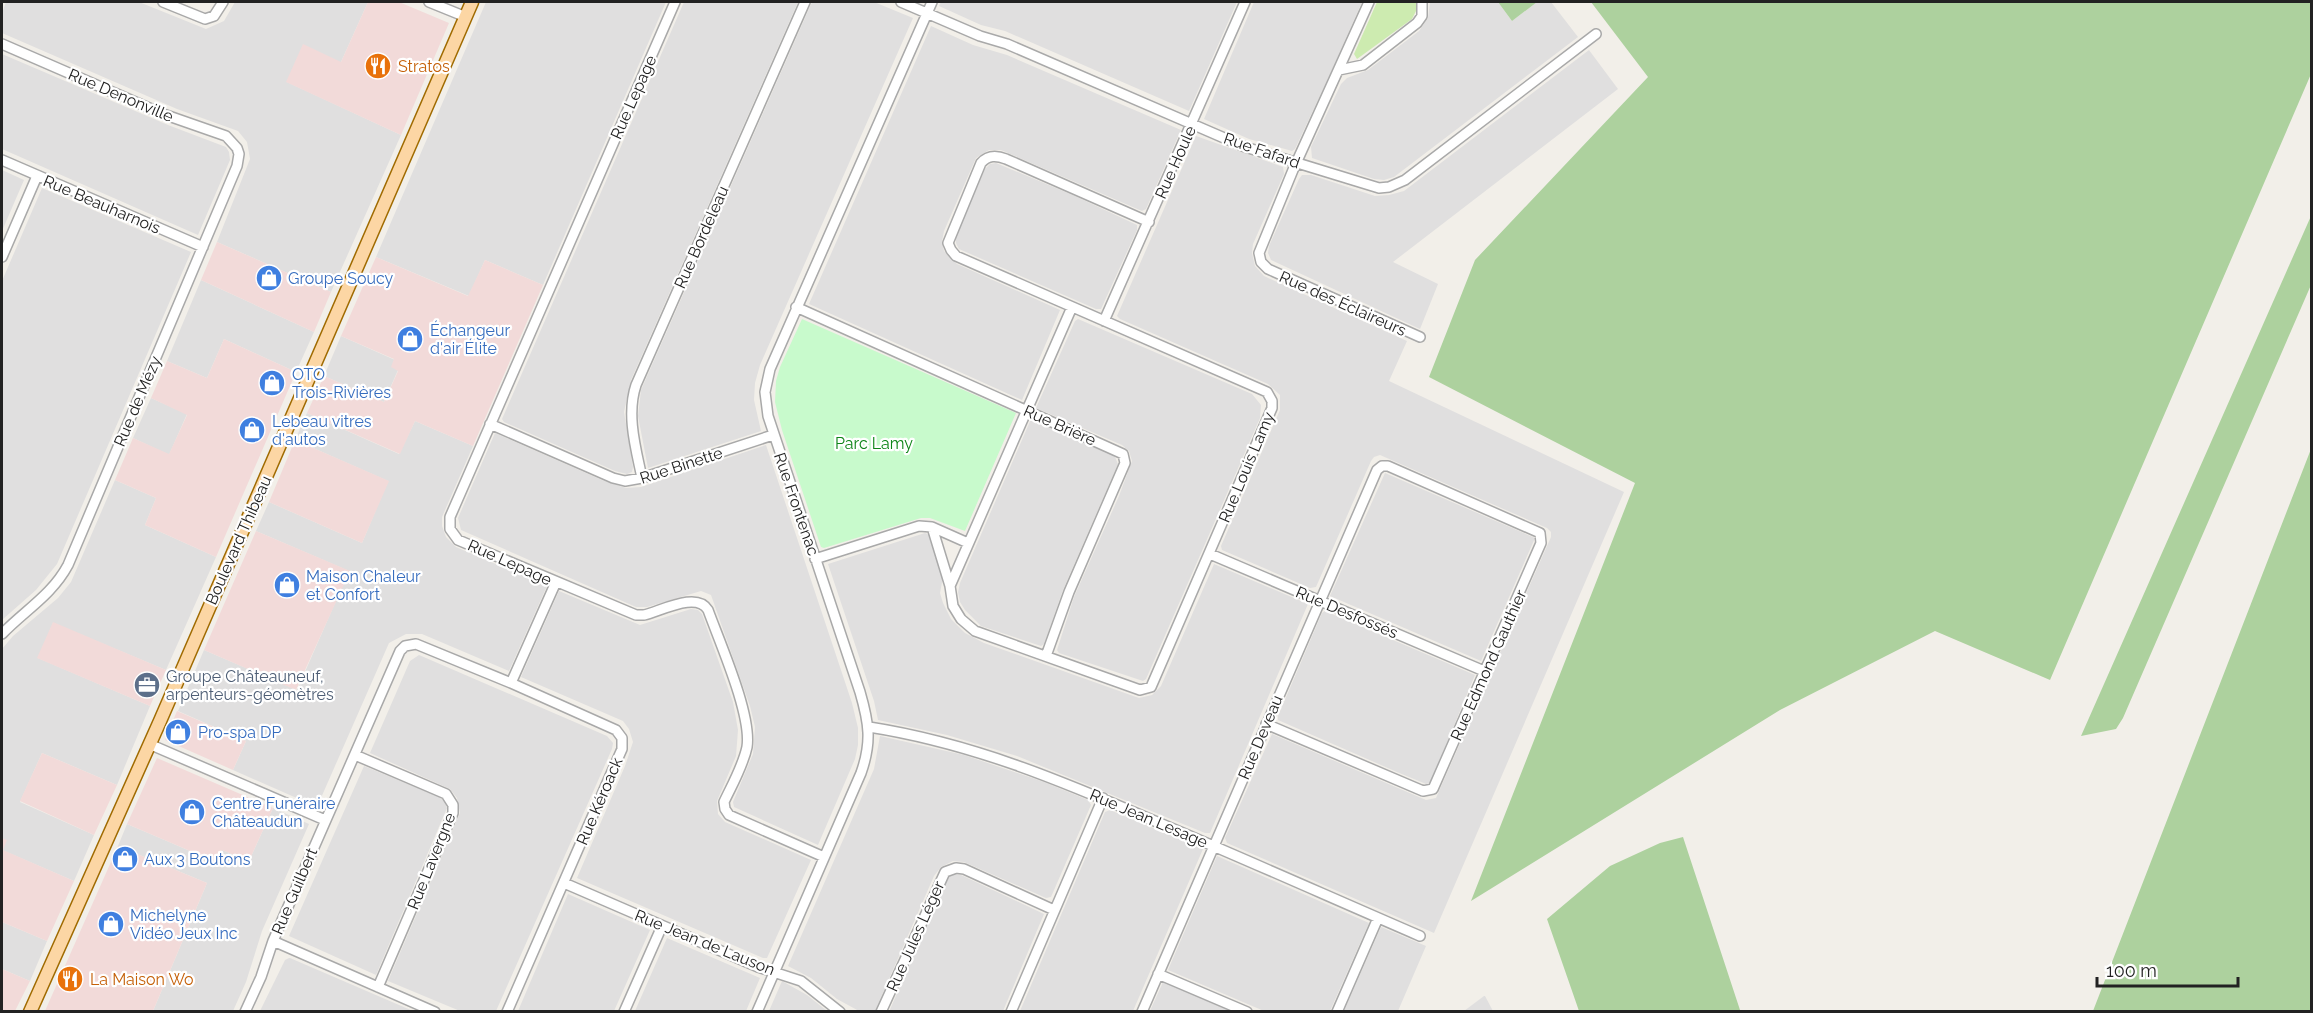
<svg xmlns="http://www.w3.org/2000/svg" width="2313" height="1013" viewBox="0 0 2313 1013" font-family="Raleway,sans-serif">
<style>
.residential{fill:#e0dfdf}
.commercial{fill:#f2dad9}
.grass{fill:#cdebb0}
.forest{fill:#add19e}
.park{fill:#c8facc}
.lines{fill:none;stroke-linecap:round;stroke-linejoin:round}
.minor-casing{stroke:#a9a9a9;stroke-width:12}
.major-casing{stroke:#a06b00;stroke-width:15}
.minor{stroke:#fff;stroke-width:9}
.major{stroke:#fcd6a4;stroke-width:12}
.labels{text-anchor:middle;stroke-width:4.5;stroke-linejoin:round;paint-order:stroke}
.food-label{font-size:16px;fill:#c56008;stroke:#fff;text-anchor:start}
.street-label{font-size:16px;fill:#222;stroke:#fff}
.shop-label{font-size:16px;fill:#366cbe;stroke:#fff;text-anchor:start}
.park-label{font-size:16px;fill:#0c8416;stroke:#fff}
.service-label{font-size:16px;fill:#4e5e75;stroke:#fff;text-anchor:start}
</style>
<rect width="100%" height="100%" fill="#f2efe9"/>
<path class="residential" d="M6,2H139L206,29L224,21L235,2H368L341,62L287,82L401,135L331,292L217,242L250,159L247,142L238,131L177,109L2,33V13Z
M486,2H666L543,285L485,260L469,296L376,257Z
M684,2H798L631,380L624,412L633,467L632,472L627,474L615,471L504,422L502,419Z
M812,2H874L913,18L760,365L755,383L754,400L761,431L648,468L638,416L641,390Z
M941,2H1237L1189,111L1005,31L981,25L939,6Z
M1254,2H1362L1331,72L1295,149L1292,151L1249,139L1204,119Z
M1430,2H1498L1512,21L1537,2H1551L1578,37L1394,177L1384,180L1374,179L1312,158L1311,147L1341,84L1347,78L1368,70L1419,31L1428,18Z
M931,26L973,45L1007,55L1181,130L1146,209L1142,211L1001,150H989L976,158L944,231L942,241L944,251L957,264L1060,310L1022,400L809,304Z
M1589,50L1618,89L1393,262L1438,284L1420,329L1271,260L1268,253L1269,246L1299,179L1302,175H1311L1375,196L1389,195L1404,191Z
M2,54L168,125L226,147L229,152L230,160L198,235L2,149Z
M1196,136L1283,167L1284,174L1253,244L1252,253L1255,266L1264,276L1407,341L1389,381L1624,492L1434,933L1227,843L1225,838L1272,734L1426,800L1436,798L1551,537V532L1547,528L1380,455L1374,457L1371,461L1316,587L1310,588L1222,550L1221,546L1280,410V395L1268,384L1120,319L1117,316Z
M996,163L1075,196L1137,225V230L1101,309H1096L959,249L956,243V235L985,169L990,164Z
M2,170L24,180L2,231Z
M42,188L191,252L57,564L36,590L2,620V281Z
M201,280L314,332L296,372L224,339L207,378L167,361Z
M1078,319L1252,394L1261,405L1260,418L1146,679L1143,681L1059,653L1057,650L1074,597L1119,496L1132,461L1129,451L1122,445L1036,408L1075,321Z
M341,336L395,360L398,370L384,402L324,376Z
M151,398L187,414L169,455L133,438Z
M307,413L399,454L415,421L473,446L442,517V526L446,537L456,547L547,586L509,671L422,634H406L389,643L317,807L233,770L246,741L178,711L204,650L297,690L349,571L256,531L269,502L362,543L388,481L295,440Z
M1031,419L1111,454L1115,457L1118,464L1063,590L1044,644L1041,646L981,626L965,610L960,602L958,592L960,583Z
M495,433L602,480L626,488L641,487L766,445L852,703L858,728V745L855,759L818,845L734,807L733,802L753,754L755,727L750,706L711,595L701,591L647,607H636L461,530L458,518Z
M1385,473L1535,538L1481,661L1330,596Z
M115,480L156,498L145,525L216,557L166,670L53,623L38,658L150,706L117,785L42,753L20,802L94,835L74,881L2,850L6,841L2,838V649L13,636L58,598L71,582Z
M925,533L930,535L943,577L940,593L943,603L951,619L965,633L984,643L1139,698L1152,695L1161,686L1214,564L1308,604L1210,833H1205L1017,756L947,735L878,720L874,701L828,564Z
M559,591L640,625L691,609L698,610L702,614L733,702L738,730L736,756L717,801L718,814L725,822L811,860L767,958H763L577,878L625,766L633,742L629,729L623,721L521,677Z
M1325,611L1475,675L1430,783L1426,784L1397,772L1278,720V716L1322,613Z
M419,655L607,736L613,743L612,749L496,1011H460L388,981L460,813L457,798L450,789L370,753L410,661Z
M880,736L964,755L1044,782L1088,800L1091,805L1051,897L1046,898L964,862L953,861L941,867L934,876L875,1011H859L837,999L811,978L788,966L874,769Z
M364,766L439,797L445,802L447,808L376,975L289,936Z
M273,808L309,824L262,931L246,982L233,1011H153L207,883L118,846L127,824L216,862L222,850L249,861Z
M1110,810L1203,849L1133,1011H1020L1105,812Z
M1217,856L1369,923L1330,1011H1264L1168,970Z
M956,874L961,875L1044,914L1003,1011L889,1012L944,884L950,876Z
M568,894L650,930L614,1011H518Z
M2,922L47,941L30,981L2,969Z
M1381,927L1426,946L1398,1011H1344Z
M667,938L760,978L746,1011H635Z
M289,958H290L413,1011H260L285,960Z
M782,981L807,995L827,1011H769Z
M1163,982L1230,1011H1150Z
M1485,996L1493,1011H1464L1484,996Z"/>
<path class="commercial" d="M368,2H399L449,23L401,135L286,82L303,44L341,62Z
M217,242L331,292L314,332L201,280Z
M376,257L468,296L485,260L543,285L473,446L415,421L400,454L307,413L324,376L384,402L398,371L391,367L394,359L341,336Z
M224,339L296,372L216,557L145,525L156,498L115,480L133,438L169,454L187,415L151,398L167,361L207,378Z
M295,440L389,481L362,543L269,502Z
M256,531L350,571L296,690L204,650Z
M53,622L166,670L150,706L37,658Z
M177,711L246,741L233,770L165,740Z
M42,753L117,785L94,835L20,801Z
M157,758L273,808L249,861L222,850L216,862L127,824Z
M2,838L7,840L3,850L74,881L47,941L2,922Z
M118,846L207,883L153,1011H45Z
M2,969L30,981L15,1011H2Z"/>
<path class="grass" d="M1377,2H1416V11L1412,19L1357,59L1354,54Z"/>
<path class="forest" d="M1498,2H1537L1512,21Z
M1591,2H2311V74L2050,680L1935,631L1780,710L1471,901L1635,483L1429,377L1475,260L1648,77Z
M2311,216V285L2123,718L2116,729L2081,736Z
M2311,449V1011H2093Z
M1683,837L1740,1010L1743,1011H1579L1547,919L1610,866L1660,843Z"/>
<path class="park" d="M802,319L1016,413L965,531L930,518H921L824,548L821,547L782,430L775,402L776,381L780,367Z"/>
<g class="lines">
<defs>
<path id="minor" d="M163,2L205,19L214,16L223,2
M429,2L466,17
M675,2L450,517V529L458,540L636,615H644C661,611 697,591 708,610C720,643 752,715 747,747C743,766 732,785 724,802L725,809L729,815L824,857
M901,2L980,36L1007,44L1245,147L1379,188L1389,187L1405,180L1596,34
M1369,2L1293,170L1259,253L1261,262L1268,269L1420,337
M2,44L163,114L226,136L237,148L239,154L237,166L68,565C52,595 24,611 2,634
M1339,70L1363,65L1417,23L1422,16V2
M2,160L203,247
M2,257L37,176
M796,307L1123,454L1125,463L1069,592L1046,656
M1104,321L1245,2
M490,424L613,478L625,481L642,478L773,435
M642,478C636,449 626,415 636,385L805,2
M932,527L950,586L953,606L961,619L975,631L1140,690L1151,687L1272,408V401L1267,392L956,256L951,250L948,243L981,163C988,155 996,155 1006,159L1149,222
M1210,554L1484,671
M815,559L919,526L932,527L968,543
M950,586L1072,307
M511,683L556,582
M869,727C972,743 1062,781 1157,822C1245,859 1332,898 1420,936
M149,744L325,820
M355,755L446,794L453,805V813L378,987
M564,883L758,967L801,981L840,1012
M273,941L435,1012
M1158,974L1247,1012
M245,1012L261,977L273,941L400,651L405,646L416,644L511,683L616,730L622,738V749L610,776L507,1012
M624,1012L662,926
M757,1012L861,773C872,742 869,723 860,692L768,416L765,392L770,369L932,2
M881,1012L945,872L956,868L964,869L1054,910
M1011,1012L1103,798
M1142,1012L1377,470L1382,466H1388L1540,533L1541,543L1433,789L1423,791L1266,724
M1337,1012L1378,918"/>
<path id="major" d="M30,1012L160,721L472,2"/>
</defs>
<use href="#minor" class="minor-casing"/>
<use href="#major" class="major-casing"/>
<use href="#minor" class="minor"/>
<use href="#major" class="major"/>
</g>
<defs>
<symbol id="restaurant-disc" viewBox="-11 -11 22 22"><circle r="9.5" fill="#e8710a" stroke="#fff"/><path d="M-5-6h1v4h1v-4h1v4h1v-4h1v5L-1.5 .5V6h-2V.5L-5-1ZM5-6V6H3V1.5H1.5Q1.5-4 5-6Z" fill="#fff"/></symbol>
<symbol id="shop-disc" viewBox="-11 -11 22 22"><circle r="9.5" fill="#3f7fe0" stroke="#fff"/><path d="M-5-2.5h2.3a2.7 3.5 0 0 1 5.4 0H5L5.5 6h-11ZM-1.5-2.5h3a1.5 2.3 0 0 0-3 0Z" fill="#fff"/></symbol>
<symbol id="office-disc" viewBox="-11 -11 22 22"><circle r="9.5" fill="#5c6f8a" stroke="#fff"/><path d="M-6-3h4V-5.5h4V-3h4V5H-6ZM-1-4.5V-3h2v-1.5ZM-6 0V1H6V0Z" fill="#fff"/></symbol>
</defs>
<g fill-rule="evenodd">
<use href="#restaurant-disc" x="363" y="51" width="30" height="30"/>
<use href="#shop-disc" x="254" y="263" width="30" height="30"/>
<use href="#shop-disc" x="395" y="324" width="30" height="30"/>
<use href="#shop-disc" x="257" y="368" width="30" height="30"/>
<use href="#shop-disc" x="237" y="415" width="30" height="30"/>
<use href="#shop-disc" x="272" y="570" width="30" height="30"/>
<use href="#office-disc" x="132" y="670" width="30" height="30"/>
<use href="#shop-disc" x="163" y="717" width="30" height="30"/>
<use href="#shop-disc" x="177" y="797" width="30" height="30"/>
<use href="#shop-disc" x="110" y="844" width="30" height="30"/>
<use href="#shop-disc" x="96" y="909" width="30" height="30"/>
<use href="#restaurant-disc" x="55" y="964" width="30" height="30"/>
</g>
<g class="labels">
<g class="food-label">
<text x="398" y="72">Stratos</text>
<text x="90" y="985">La Maison Wo</text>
</g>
<g class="street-label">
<text transform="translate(121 95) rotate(23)" y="6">Rue Denonville</text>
<text transform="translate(633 97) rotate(-66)" y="6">Rue Lepage</text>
<text transform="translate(1262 150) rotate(19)" y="6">Rue Fafard</text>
<text transform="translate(1175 162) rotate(-66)" y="6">Rue Houle</text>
<text transform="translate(102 204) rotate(23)" y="6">Rue Beauharnois</text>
<text transform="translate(701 237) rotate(-66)" y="6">Rue Bordeleau</text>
<text transform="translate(1343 303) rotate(24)" y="6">Rue des Éclaireurs</text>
<text transform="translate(137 401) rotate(-67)" y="6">Rue de Mézy</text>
<text transform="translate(1060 425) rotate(24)" y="6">Rue Brière</text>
<text transform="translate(681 465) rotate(-18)" y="6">Rue Binette</text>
<text transform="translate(1246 467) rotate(-67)" y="6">Rue Louis Lamy</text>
<text transform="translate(797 504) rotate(71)" y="6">Rue Frontenac</text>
<text transform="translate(238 540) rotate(-66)" y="6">Boulevard Thibeau</text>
<text transform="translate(510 562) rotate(24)" y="6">Rue Lepage</text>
<text transform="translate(1347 612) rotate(23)" y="6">Rue Desfossés</text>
<text transform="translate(1488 665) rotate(-66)" y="6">Rue Edmond Gauthier</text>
<text transform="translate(1260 737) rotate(-67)" y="6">Rue Deveau</text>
<text transform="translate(599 801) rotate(-67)" y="6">Rue Kéroack</text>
<text transform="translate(1149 818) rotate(23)" y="6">Rue Jean Lesage</text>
<text transform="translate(431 861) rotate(-68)" y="6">Rue Lavergne</text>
<text transform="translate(294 891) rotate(-67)" y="6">Rue Guilbert</text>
<text transform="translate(915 936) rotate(-66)" y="6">Rue Jules Léger</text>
<text transform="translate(705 942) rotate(22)" y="6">Rue Jean de Lauson</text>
</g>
<g class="shop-label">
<text x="288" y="284">Groupe Soucy</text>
<text x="430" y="336">Échangeur<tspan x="430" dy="18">d'air Élite</tspan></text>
<text x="292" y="380">OTO<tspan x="292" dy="18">Trois-Rivières</tspan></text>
<text x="272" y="427">Lebeau vitres<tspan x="272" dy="18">d'autos</tspan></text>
<text x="306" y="582">Maison Chaleur<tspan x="306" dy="18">et Confort</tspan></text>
<text x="198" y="738">Pro-spa DP</text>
<text x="212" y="809">Centre Funéraire<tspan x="212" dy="18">Châteaudun</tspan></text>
<text x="144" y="865">Aux 3 Boutons</text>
<text x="130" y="921">Michelyne<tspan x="130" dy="18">Vidéo Jeux Inc</tspan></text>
</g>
<g class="park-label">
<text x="874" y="449">Parc Lamy</text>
</g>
<g class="service-label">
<text x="166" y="682">Groupe Châteauneuf,<tspan x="166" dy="18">arpenteurs-géomètres</tspan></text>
</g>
</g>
<rect width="2313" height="1013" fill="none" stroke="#222222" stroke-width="6"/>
<path d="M2097 977v9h141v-9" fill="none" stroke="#222222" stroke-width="3"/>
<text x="2106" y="977" font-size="18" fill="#222222" stroke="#ffffff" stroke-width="4.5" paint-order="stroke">100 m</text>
</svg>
